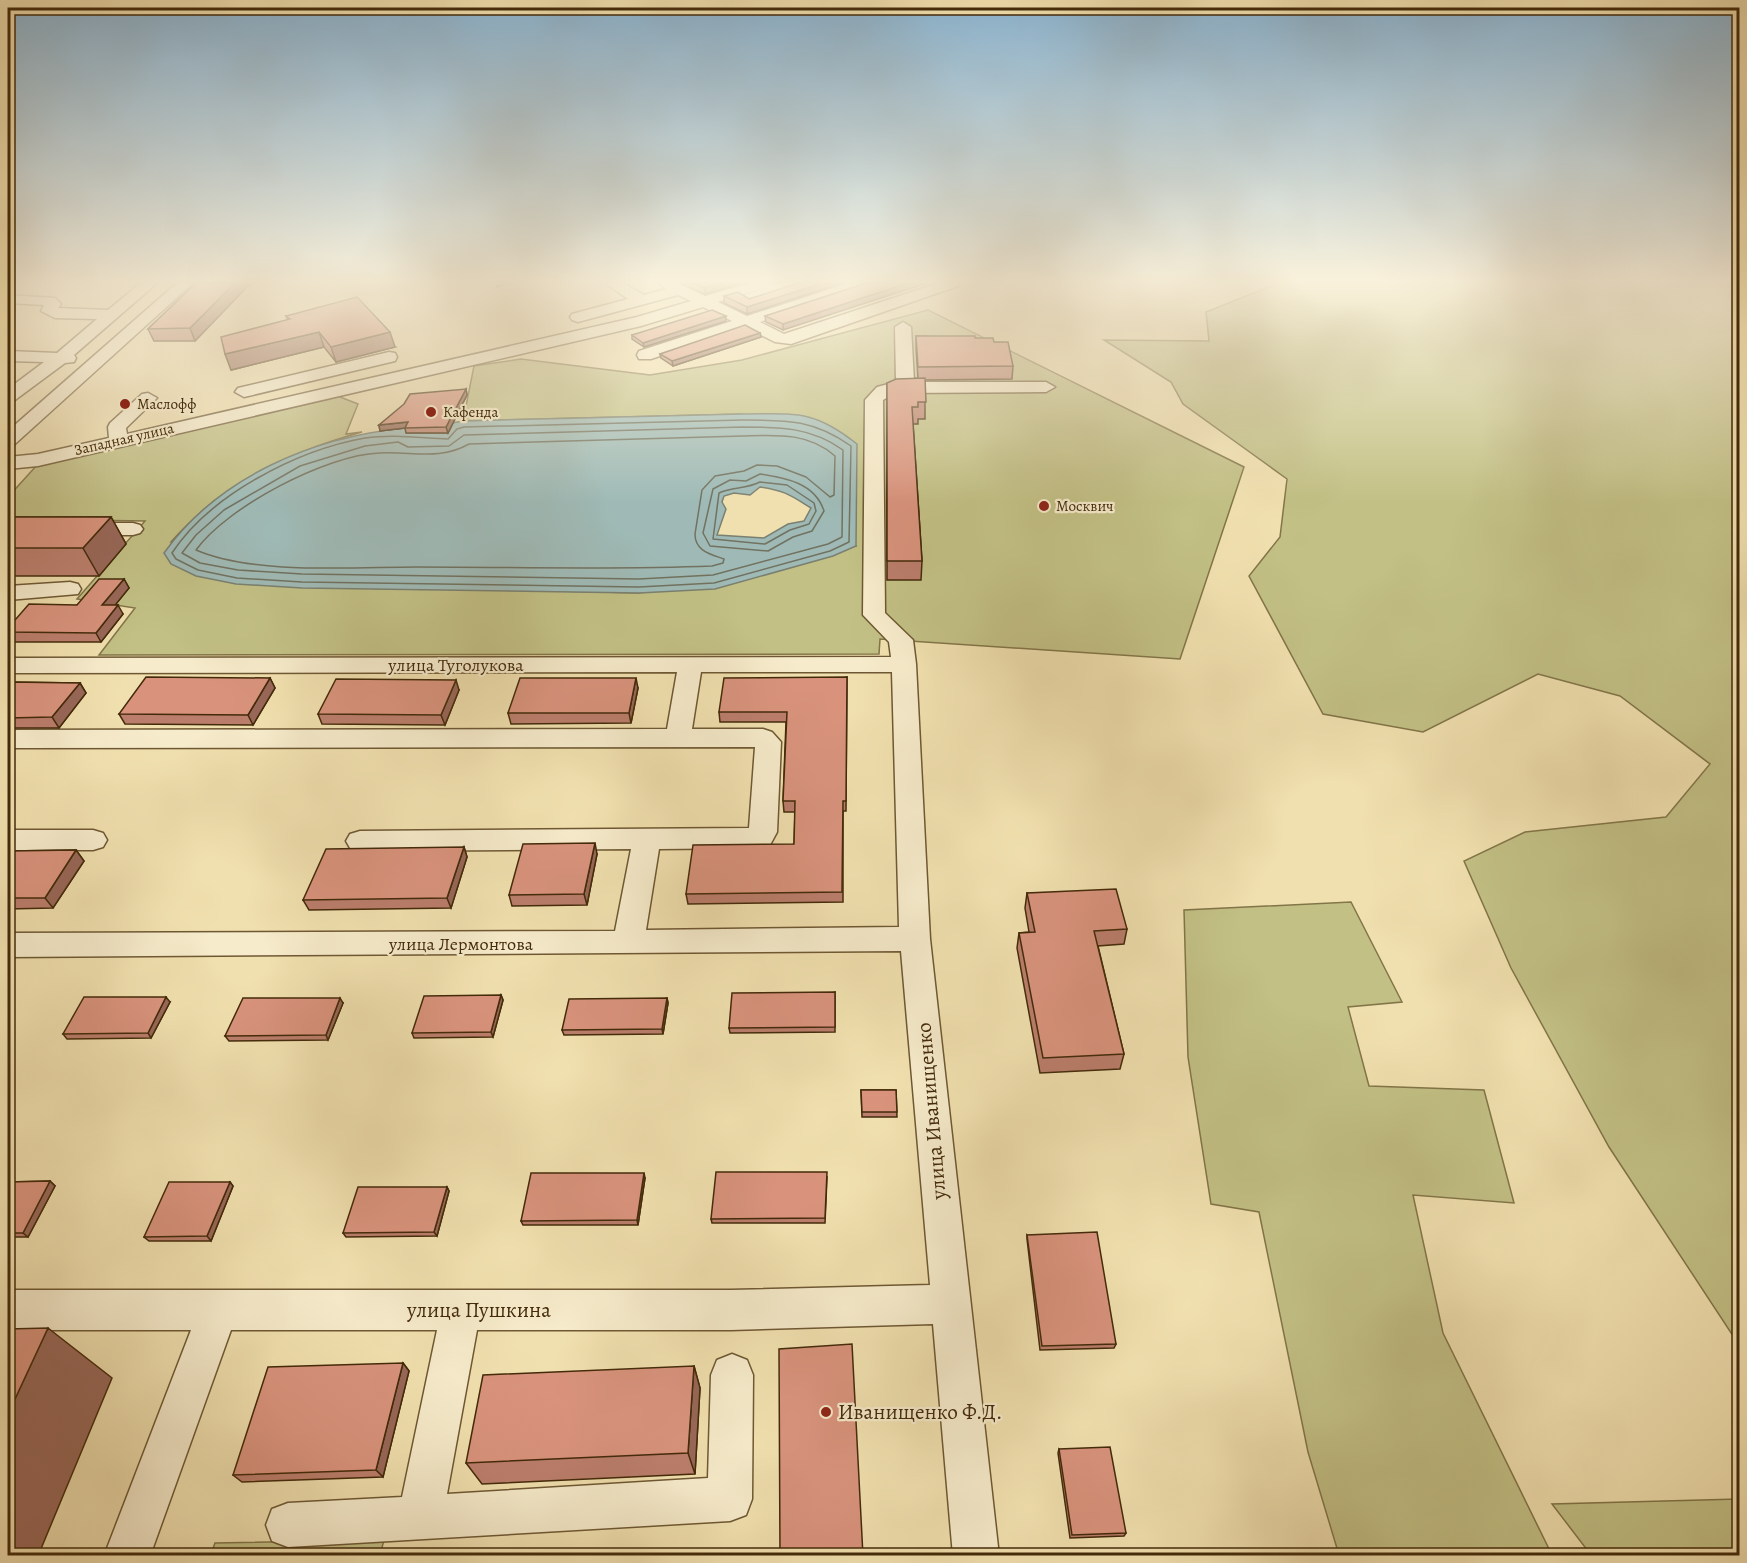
<svg xmlns="http://www.w3.org/2000/svg" width="1747" height="1563" viewBox="0 0 1747 1563" font-family="Alegreya,serif">
<style>
.green{fill:#c2c085;stroke:#827548;stroke-width:1.5}
.water{fill:#9fbab6;stroke:#7a8071;stroke-width:1.5;fill-rule:evenodd}
.lines{fill:none;stroke-linecap:round;stroke-linejoin:round}
.shore{stroke:#717260;stroke-width:1.5}
.minor-casing{stroke:#6e5833;stroke-width:3}
.minor{fill:#f6ebcb;fill-rule:evenodd}
.wall{fill:#bb7e6c;stroke:#432a0a;stroke-width:1.5}
.shaded-wall{fill:#986758;stroke:#432a0a;stroke-width:1.5}
.building{fill:#d9937d;stroke:#432a0a;stroke-width:1.5}
.poi-dot{fill:#8f2418;stroke:#f6ebcb;stroke-width:2}
.labels{text-anchor:middle;stroke-width:4.5;stroke-linejoin:round;paint-order:stroke}
.far-poi-label{font-size:15px;fill:#432a0a;stroke:#f6ebcb;text-anchor:start}
.far-street-label{font-size:15px;fill:#432a0a;stroke:#f6ebcb}
.street-label{font-size:18px;fill:#432a0a;stroke:#f6ebcb}
.near-street-label{font-size:21px;fill:#432a0a;stroke:#f6ebcb}
.near-poi-label{font-size:21px;fill:#432a0a;stroke:#f6ebcb;text-anchor:start}
</style>
<rect width="100%" height="100%" fill="#f1e0af"/>
<filter id="stains"><feTurbulence type="fractalNoise" baseFrequency=".00333" numOctaves="4"/><feColorMatrix values="0 0 0 0 .2 0 0 0 0 .09 0 0 0 0 .02 0 0 0 .5 -.17"/></filter>
<radialGradient id="worn" r=".72"><stop offset=".6" stop-color="#630" stop-opacity="0"/><stop offset="1" stop-color="#630" stop-opacity=".3"/></radialGradient>
<path class="green" d="M1279,283H1739V1345L1609,1147L1511,968L1464,861L1525,832L1666,817L1710,764L1620,696L1538,674L1423,732L1323,714L1249,576L1280,537L1287,479L1183,404L1171,382L1104,340L1209,341L1206,312Z
M928,310L1244,467L1180,659L880,639L879,654L99,655L135,608L77,599L145,521L8,519V497L38,464L335,395L358,404L346,434L362,432C289,452 222,484 171,542L477,589L639,593L856,546L742,414L463,421L474,366L521,359L650,375L742,360Z
M1351,902L1402,1002L1348,1007L1369,1086L1484,1090L1514,1203L1413,1195L1443,1333L1552,1555H1339L1308,1452L1259,1212L1211,1204L1188,1057L1184,910Z
M1739,1499V1556L1591,1555L1552,1504Z
M384,1540L380,1555L210,1556L215,1543Z"/>
<path class="water" d="M742,414C796,414 813,409 857,444L856,546L833,556L715,589L639,593L302,588L236,584L196,576L171,564L164,553C219,476 314,437 405,428L407,433H447L452,423L463,421ZM760,487C786,491 790,495 811,508L804,521L788,524L764,538L717,535L726,509L722,502L724,496L734,493L750,495Z"/>
<g class="lines">
<path class="shore" d="M742,420C786,420 813,419 851,446L849,542L830,551L714,583L639,587L302,582L237,578L198,570L176,559L172,553C210,495 297,450 365,438C392,434 421,438 448,439L457,429L464,427Z
M742,427C780,427 811,427 843,450L842,537L828,544L713,575L639,579L302,574L238,570L200,563L182,553L196,535L224,510L300,466L365,446L398,442L408,447L449,446L464,435Z
M742,436C776,435 808,432 835,456L834,495L830,497L806,477L777,466L757,465L744,471L715,476L702,490L695,534C695,551 710,554 724,559L723,563L712,566C614,570 515,567 417,567C353,567 254,575 196,550C227,507 326,455 379,453C412,451 439,461 469,444Z
M760,474C786,478 815,483 824,511L812,531L793,537L768,551L710,546L703,533L713,489L730,480L746,481Z
M760,482L787,485L814,503L816,511L809,524L790,530L765,544L713,539L719,493C733,487 746,489 760,482Z"/>
<defs>
<path id="minor" d="M141,283H157L74,355L76,358L74,362L65,363L15,400L8,401V389L44,362L8,361V351L57,353L97,319L55,318L41,311L44,305L8,303V295L55,298L61,304L58,308L108,310Z
M177,283H193L15,444L8,446V431Z
M605,283H623L644,295L666,289L659,283H678L705,296L750,283H772L770,286L780,283H802L800,286L749,303L741,298L744,295L765,288L718,302L747,316L849,283H871L869,286L760,322L784,334L939,283H960L958,286L791,344L775,342L745,327L651,359H639L637,355L639,351L732,321L703,307L641,326L38,466L8,469V457L38,454L109,438L108,427L110,423L142,394L148,393L157,398L126,428L127,434L637,317L691,301L678,295L578,322L572,320L570,317L572,314L628,299Z
M903,322L911,327L914,382H1046L1055,387L1046,392L895,393L883,400L885,613L913,640L916,664L930,939L999,1556H953L933,1324L731,1330H477L447,1494L708,1478L711,1375L717,1360L732,1354L747,1360L753,1375L752,1499L746,1515L730,1521L288,1547L272,1541L266,1525L272,1509L288,1503L402,1497L437,1330H231L150,1556H104L191,1330H8V1290H731L930,1285L901,951L8,957V933L615,931L631,849L360,851L350,848L346,841L350,834L360,831L749,828L755,747L8,748V730L667,729L677,672L8,673V658L891,657L889,642L863,615L865,400L877,387L896,382L895,327ZM701,672H892L899,927L646,930L659,849L760,848L770,845L777,832L781,742L772,732L763,729H692Z
M389,352L395,353L397,357L395,361L244,397L235,392L238,388Z
M8,523H133L140,525L143,529L140,533L133,535H8Z
M70,582L78,584L81,589L78,594L8,600V586Z
M8,830H93L103,833L107,840L103,847L93,850H8Z"/>
</defs>
<use href="#minor" class="minor-casing"/>
<use href="#minor" class="minor"/>
</g>
<path class="wall" d="M196,283H254L247,287L195,341H154L148,329Z
M679,283H742L705,294Z
M867,283L783,330L766,322L765,316Z
M724,296L749,299L747,314L724,303Z
M286,316L395,347L336,362L324,347L231,370L288,320Z
M726,321L644,347L632,339V335Z
M760,333L761,337L673,366L661,358L660,354Z
M916,336L975,338L994,342L1013,366L1012,379L925,380V419H918V424H913L922,561L921,580H887V383L918,378L916,349Z
M466,389L467,395L448,433H406L405,428L380,431L379,425Z
M8,517H111L126,544L99,576H8Z
M124,579L129,588L115,605L123,614L101,642H10L8,638V628L77,605Z
M847,677L846,811H843V902L688,904L686,894L794,844L795,812H784L783,801L786,722H720L719,712Z
M270,678L275,688L253,725L125,724L119,714Z
M8,682L80,683L86,693L59,728H8Z
M638,688L631,723L511,724L508,713Z
M459,690L445,725L322,724L318,714Z
M464,847L467,857L451,908L309,910L303,900Z
M76,850L84,861L53,908L8,909V851Z
M597,854L587,905L512,906L509,895Z
M1027,893L1127,929L1124,944L1098,946L1124,1054L1120,1069L1040,1073L1017,948L1019,933L1029,932L1025,908Z
M835,992V1032L730,1033L729,1028Z
M501,995L503,1000L493,1037L414,1038L412,1033Z
M667,998L668,1003L663,1034L564,1035L562,1030Z
M170,1002L151,1038L67,1039L63,1034Z
M343,1003L328,1040L229,1041L225,1036Z
M861,1090H896L897,1117H862Z
M827,1177L825,1223H712L711,1219Z
M645,1178L638,1225H523L521,1221Z
M50,1181L55,1186L28,1237H8V1182Z
M230,1182L233,1186L211,1241H149L144,1237Z
M447,1187L449,1191L437,1236L346,1237L343,1233Z
M1027,1235L1116,1344L1114,1348L1040,1350L1027,1239Z
M403,1363L409,1371L383,1477L242,1482L233,1475Z
M694,1366L700,1388L695,1474L482,1484L466,1463Z
M1059,1449L1126,1533L1124,1536L1070,1538L1058,1453Z"/>
<path class="shaded-wall" d="M235,283H254L247,287L195,341L190,328Z
M496,283H512L497,287Z
M721,283H742L705,294V288Z
M823,283H842L747,314V307Z
M908,283H927L783,330V324Z
M726,316V321L644,347L643,343Z
M319,332L324,347L231,370L225,354Z
M390,332L395,347L336,362L331,347Z
M760,333L761,337L673,366L672,361Z
M466,389L467,395L448,433L446,427Z
M408,422L405,428L380,431L379,425Z
M111,517L126,544L99,576L83,548Z
M124,579L129,588L108,614L102,605Z
M118,605L123,614L101,642L96,633Z
M270,678L275,688L253,725L248,715Z
M636,678L638,688L631,723L629,713Z
M456,680L459,690L445,725L441,715Z
M80,683L86,693L59,728L52,717Z
M595,843L597,854L587,905L584,894Z
M464,847L467,857L451,908L447,898Z
M76,850L84,861L53,908L45,898Z
M501,995L503,1000L493,1037L491,1032Z
M166,997L170,1002L151,1038L148,1033Z
M340,998L343,1003L328,1040L326,1035Z
M667,998L668,1003L663,1034L662,1029Z
M644,1173L645,1178L638,1225L637,1220Z
M50,1181L55,1186L28,1237L23,1233Z
M230,1182L233,1186L211,1241L207,1236Z
M447,1187L449,1191L437,1236L434,1232Z
M48,1328L112,1378L38,1556H8V1414Z
M403,1363L409,1371L383,1477L376,1470Z
M694,1366L700,1388L695,1474L688,1453Z"/>
<path class="building" d="M196,283H235L190,328L148,329Z
M693,283H721L705,288Z
M798,283H823L747,307L724,296L738,292L749,299Z
M867,283H908L783,324L765,316Z
M357,297L390,332L331,347L319,332L225,354L221,337L290,319L286,316Z
M712,310L726,316L643,343L632,335Z
M745,325L760,333L672,361L660,354Z
M916,336H975V338H993L994,342H1008L1013,366L918,367Z
M925,378L926,402H918V407H912L922,561H887V383L896,379Z
M466,389L446,427L405,428L408,422L379,425L404,404L410,394Z
M8,517H111L83,548H8Z
M99,579H124L102,605H118L96,633L8,632V628L29,604L77,605Z
M146,677L270,678L248,715L119,714Z
M847,677L846,801H843L842,892L686,894L693,845L794,844L795,801H783L787,712H719L724,678Z
M520,678H636L629,713H508Z
M336,679L456,680L441,715L318,714Z
M8,682L80,683L52,717L8,718Z
M595,843L584,894L509,895L523,844Z
M464,847L447,898L303,900L326,849Z
M76,850L45,898H8V851Z
M1116,889L1127,929L1094,931L1124,1054L1043,1058L1019,933L1035,932L1027,893Z
M835,992V1027L729,1028L732,993Z
M501,995L491,1032L412,1033L424,996Z
M84,997H166L148,1033L63,1034Z
M243,998H340L326,1035L225,1036Z
M667,998L662,1029L562,1030L569,999Z
M861,1090H896L897,1112H862Z
M716,1172H827L825,1218L711,1219Z
M531,1173H644L637,1220L521,1221Z
M50,1181L23,1233H8V1182Z
M169,1182H230L207,1236L144,1237Z
M358,1187H447L434,1232L343,1233Z
M1097,1232L1116,1344L1042,1346L1027,1235Z
M48,1328L8,1414V1329Z
M852,1344L863,1556H780L779,1349Z
M403,1363L376,1470L233,1475L268,1367Z
M694,1366L688,1453L466,1463L483,1375Z
M1110,1447L1126,1533L1072,1535L1059,1449Z"/>
<linearGradient id="sky" x2="0" y2="1"><stop stop-color="#8bb6d4"/><stop offset="0.56" stop-color="#f9f1db"/><stop offset="1" stop-color="#f9f1db" stop-opacity="0"/></linearGradient>
<rect width="1747" height="502" fill="url(#sky)"/>
<g class="poi-dot">
<circle cx="125" cy="404" r="6"/>
<circle cx="431" cy="412" r="6"/>
<circle cx="1044" cy="506" r="6"/>
<circle cx="826" cy="1412" r="6"/>
</g>
<g class="labels">
<g class="far-poi-label">
<text x="137" y="409">Маслофф</text>
<text x="443" y="417">Кафенда</text>
<text x="1056" y="511">Москвич</text>
</g>
<g class="far-street-label">
<text transform="translate(124 439) rotate(-13)" y="5">Западная улица</text>
</g>
<g class="street-label">
<text x="456" y="671">улица Туголукова</text>
<text x="461" y="950">улица Лермонтова</text>
</g>
<g class="near-street-label">
<text transform="translate(931 1111) rotate(-95)" y="7">улица Иванищенко</text>
<text x="479" y="1317">улица Пушкина</text>
</g>
<g class="near-poi-label">
<text x="838" y="1419">Иванищенко Ф.Д.</text>
</g>
</g>
<rect width="1747" height="1563" fill="none" stroke="#f1e0af" stroke-width="30"/>
<rect x="9" y="9" width="1729" height="1545" fill="none" stroke="#432a0a" stroke-width="3"/>
<rect x="15" y="15" width="1717" height="1533" fill="none" stroke="#432a0a" stroke-width="1.5"/>
<rect width="100%" height="100%" filter="url(#stains)"/>
<rect width="100%" height="100%" fill="url(#worn)"/>
</svg>
